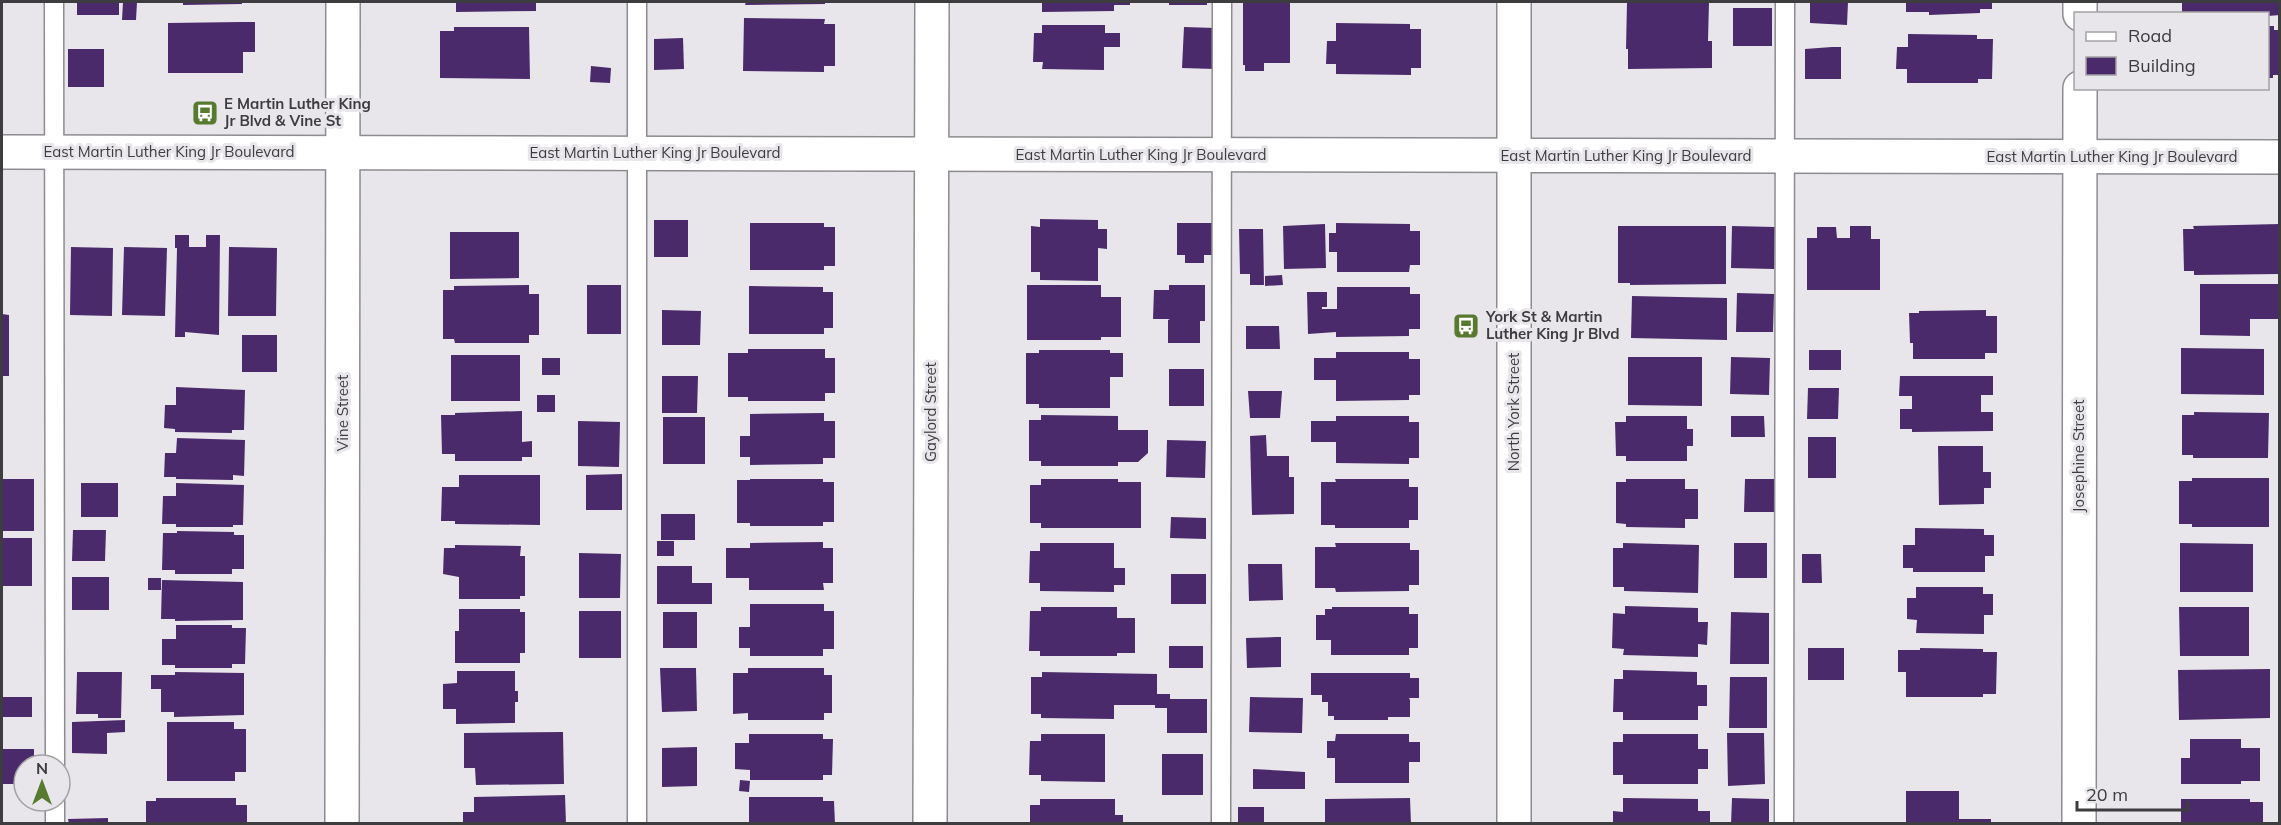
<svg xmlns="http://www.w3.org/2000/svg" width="2281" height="825" viewBox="0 0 2281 825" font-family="Mulish,sans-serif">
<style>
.building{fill:#4b2a6b}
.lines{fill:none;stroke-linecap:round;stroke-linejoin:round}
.lane-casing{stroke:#8d8c90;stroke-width:21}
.street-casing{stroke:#8d8c90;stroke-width:36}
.secondary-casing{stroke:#8d8c90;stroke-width:36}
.lane{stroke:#fff;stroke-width:18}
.street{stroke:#fff;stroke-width:33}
.secondary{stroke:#fff;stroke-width:33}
.labels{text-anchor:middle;stroke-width:6;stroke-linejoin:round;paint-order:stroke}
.poi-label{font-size:15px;font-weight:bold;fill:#3d3c3e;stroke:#e8e6ea;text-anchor:start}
.street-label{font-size:15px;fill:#3d3c3e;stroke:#e8e6ea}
</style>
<rect width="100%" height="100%" fill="#e8e6ea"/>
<path class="building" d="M77,2H119V15H77Z
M123,2H137L136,20H122Z
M183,2H242V4L183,5Z
M456,2H536V11L456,12Z
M746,2H825V4L745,5Z
M1042,2H1130V5H1114V11L1042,12Z
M1169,2H1207V5H1169Z
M1243,2H1290V63H1264V71H1245V65H1243Z
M1627,2H1709L1708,41H1712V68L1628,69V49H1626Z
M1810,2H1848L1847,25L1810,23Z
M1906,2H1992V9H1980V13L1929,15V12H1906Z
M2182,2H2280V15L2268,16V14H2182Z
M1733,8H1772V46H1733Z
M744,18L825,19L824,24H835V66H824V72L743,71Z
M241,22H255V52H243V73H168V23Z
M1336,23L1410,24V29H1421V68H1411V75L1336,74V64H1326L1327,41H1336Z
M1042,25H1105V33H1120V47H1104V70L1042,69L1043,62H1033L1034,33H1042Z
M2268,26H2274V30H2280V75H2273V78H2268Z
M454,27H529L530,79L440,78V31H454Z
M1184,27L1215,28L1214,69L1182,68Z
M1908,34L1977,35V39H1993L1992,79H1978V83H1907V69H1896L1897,47H1908Z
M683,38L684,69L654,70V39Z
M1832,47H1841V79H1805V49Z
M68,49H104V87H68Z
M591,66L611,68L610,83L590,82Z
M1040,219L1098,220V229H1107V249L1098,248V281L1040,280V272H1031V226L1040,227Z
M654,220H688V257H654Z
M750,223H824V227H835V266H824V270H750Z
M1177,223H1212V255H1204V263H1185V255H1177Z
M1336,223L1410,224V231H1420V265H1410L1409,272H1337V252H1329V233H1336Z
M1325,224L1326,268L1284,269L1283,226Z
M2280,224V274L2194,275V271H2184L2183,229H2194L2193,226Z
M1618,226H1726V284L1630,285V283H1618Z
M1732,226L1775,227L1774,269L1731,268Z
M1850,226H1871V239H1880V290H1807V238H1817V227H1836L1837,238H1850Z
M1239,229H1263L1264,285H1250V274H1240Z
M450,232H519V278L450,279Z
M175,235H189V247H206V235H220L219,335L185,332V337H175L177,248H175Z
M71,247L113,248L112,316L70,315Z
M124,247L167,248L165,316L122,315Z
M229,247L277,248L276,316H228Z
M1282,275L1283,285L1265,286V276Z
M2200,284H2280V319H2250V336L2200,335Z
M529,285V294H539V335H529V343H455L454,339H443V290H454V286Z
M587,285H621V334H587Z
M1027,285H1101V297H1121V337H1101V340H1027Z
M1169,285H1205V321H1200V343H1168V320L1170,319H1153L1154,290H1169Z
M749,286L823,287V292H833V328H824V334H749Z
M1337,287H1410V294H1420V329H1409V336L1336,337V332L1308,334L1307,292H1327V307H1322V309H1337Z
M1737,293L1774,294L1773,332H1736Z
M1632,296L1727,298V340L1631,338Z
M662,310L701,311L700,345H662Z
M1986,310V316H1997V353H1985V359H1913V343H1910L1909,313H1919V311Z
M2,314L9,315V376H2Z
M1246,326H1279L1280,349H1246Z
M242,335H277V372H242Z
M2181,348L2264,349V395L2181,394Z
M748,349H825V358H835V393H825V401H748V397H728V353H748Z
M1039,350H1110V353H1123V377H1110V408H1039V404H1026V353H1039Z
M1809,350H1841V370H1809Z
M1336,352H1409V359H1420V395H1409V400L1336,401V380H1314V358H1336Z
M451,355H520V401H451Z
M1628,357H1702V406L1628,405Z
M1731,357L1770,358L1769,395L1730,394Z
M542,358H560V375H542Z
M1169,369H1204V406H1169Z
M662,376H698L697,413H662Z
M1900,376H1993V395H1981V412H1993V431L1912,432V429H1900V409H1912V396H1899Z
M176,387L245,390L244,430H232V433L175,432V429L164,428L165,405H176Z
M1808,388H1839L1838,419H1807Z
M1248,391H1282L1280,418H1250Z
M537,395H555V412H537Z
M522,411V442L532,441V457H522V461H455V454H442L441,415H455V413Z
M2194,412L2269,413L2268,458H2193V455H2182V415H2194Z
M824,413V421H835V458H823V464L750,465V457H740V436H750V414Z
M1041,415L1118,416V430H1148V453L1138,462H1118V466H1041V461H1029V420H1041Z
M1336,416H1409V422H1419V458H1409V464L1336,463V442H1311V421H1336Z
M1626,416H1687V429H1693V446H1687V461H1626V456H1616L1615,422H1626Z
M1731,416H1764L1765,437H1731Z
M663,417H705V464H663Z
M578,421L620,422L619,467L578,466Z
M1266,435L1267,456H1289V477H1294V514L1252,515L1250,436Z
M1808,437H1836V478H1808Z
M177,438L245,440L244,476L233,475V480L176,479V477H164L165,453H176Z
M1167,440L1206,441L1205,478L1166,477Z
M1938,446H1983V472H1991V488H1984V504L1939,505Z
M622,474V510H586V475Z
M459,475H540V525L455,524V521H441L442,487H459Z
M2192,478H2269V527H2192V524H2179V481H2192Z
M2,479H34V531H2Z
M750,479H823V482H834V522H823V526H750V523H737V480H750Z
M1041,479H1118V482H1141V528H1041V523H1030V485H1041Z
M1335,479H1409V487H1418V520H1409V528H1335V525H1321V482H1336Z
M1626,479H1685V489H1698V519H1685V528L1626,527V524L1616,523V482H1626Z
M1745,479H1776L1775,512H1744Z
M81,483H118V517H81Z
M176,483L244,485L243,525H233V527H176V524H162L163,496H176Z
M661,514H695V540H661Z
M1171,517L1206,518V539L1170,538Z
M1915,528L1984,529V535H1994V556H1985V572H1913V568H1903V545H1915Z
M73,530H106L105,561H72Z
M177,531L234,532V535H244V569H232V574H175V570H162L163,533H177Z
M2,538H32V586H2Z
M657,541H674V556H657Z
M823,542V548H833V583H823L824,590H749V578H726V548H750V543Z
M1040,543H1114V568H1125V585H1114V592L1040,591V583H1029L1030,551H1040Z
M1335,543H1410V550H1419V585H1409V591L1336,592L1335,588H1315V547H1336Z
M1623,543L1699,545L1698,593L1624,591V587H1613V548H1623Z
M1734,543H1767V578H1734Z
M2180,543L2253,544V592H2180Z
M455,545L521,546L520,556H525V596H520V599H459V577L443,574L444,548H455Z
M579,553L621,554L620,598H579Z
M1802,554H1821L1822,583H1802Z
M1248,564H1282L1283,600L1249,601Z
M657,566H692V583H712V604H657Z
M1171,574H1206V604H1171Z
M72,577H109V610H72Z
M148,578H161V590H148Z
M162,580L243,582V620L175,621V619H161Z
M1916,587H1983V594H1993V615H1984V634L1916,633L1917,620L1907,619V598H1916Z
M750,604H824V611H834V649H823V656H750V648H739V627H750Z
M1625,606L1698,608V622H1708L1707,645L1698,644V657L1623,655L1624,649L1612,648L1613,613L1625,614Z
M1041,607H1117V618H1135V653H1117V656H1040V651H1029L1030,611H1041Z
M1332,607H1409V614H1418V648H1409V655H1331V640H1316V615H1325V609H1332Z
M2179,607H2249V656H2180Z
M459,609H520V612H525V653H520V663H455V631H459Z
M579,611H621V658H579Z
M663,612H697V648H663Z
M1731,612L1769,613V664H1730Z
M176,625H232V628H246L245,664H232V668H175V665H162V639H176Z
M1277,637H1281V667L1247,668L1246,638Z
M1169,646H1203V668H1169Z
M1808,648H1844V680H1808Z
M1920,648L1983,649V652H1997L1996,694H1983V697H1906V672H1898V650H1920Z
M660,668H696L697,711L662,712Z
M748,668H824V675H832V713H824V720H748V713L733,714V673H748Z
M2270,669V718L2179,720L2178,670Z
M1623,670L1697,672V685H1707V706H1698V720H1623V712H1613L1614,679H1623Z
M457,671H515V691H518V702H515V723L456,724V709H443V684L457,683Z
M77,672H122L121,718H98V714H76Z
M175,672L244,673V715L174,717V712H161V689H151V675H175Z
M1042,672L1157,674V694H1170V699H1207V733H1167V708H1155V705H1114V719L1041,718V714H1031V677H1042Z
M1311,673H1410V678H1419V698H1409L1410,700V717H1388V720H1334V716H1328V702H1322V695H1311Z
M1730,677H1767V728H1729Z
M2,697H32V717H2Z
M1250,697L1303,698L1302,733L1249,732Z
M125,720V732L107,733V754L72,753V722Z
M167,722H234V729H246V772H235V781H167Z
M563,732L564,784L476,785L475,768H464V733Z
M1727,733H1764L1765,784L1728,786Z
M749,734H823V739H833L832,775H823V780H750V770L735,769V743H749Z
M1041,734H1105V782L1041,781V775H1029L1030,741H1041Z
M1336,734H1409V742H1420V762H1409V783H1335V758H1327V741H1335Z
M1623,734H1698V749H1708V769H1698V784H1623V775H1613V742H1623Z
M2190,739H2241V748H2260V781H2241V784H2181V758H2190Z
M697,747V786L662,787V748Z
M2,749H34V765H24V784H2Z
M1162,754H1203V795H1162Z
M1253,769L1305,772V789H1253Z
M740,780L750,781L749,792L739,791Z
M1906,791H1959V819H1991V824H1906Z
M565,795L566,824H463V812H474V797Z
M749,797H823V801H834L835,824H749Z
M156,798H236V805H247V824H146V801H156Z
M1410,798L1411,824H1325V799Z
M1623,798L1698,799V811H1710V824H1613V811L1623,812Z
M1732,798L1769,799V824H1731Z
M1040,799H1115V815H1123V824H1030V805H1040Z
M2181,799H2250V802H2263V824H2181Z
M1238,807H1264V824H1238Z
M108,818V824H69L68,819Z"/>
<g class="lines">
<defs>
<path id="lane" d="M54,2L55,765
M55,801V824
M637,824V2
M1221,824L1222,2
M1784,824L1785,2"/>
<path id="street" d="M2080,14V2
M342,824L343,2
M930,824L932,2
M2079,824L2080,88"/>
<path id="secondary" d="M2,152L2280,157
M1514,824V2"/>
</defs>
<use href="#lane" class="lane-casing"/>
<use href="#street" class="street-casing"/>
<use href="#secondary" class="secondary-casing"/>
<use href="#lane" class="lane"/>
<use href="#street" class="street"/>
<use href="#secondary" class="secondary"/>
</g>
<defs>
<symbol id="bus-square" viewBox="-11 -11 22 22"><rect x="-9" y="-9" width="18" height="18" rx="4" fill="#587930" stroke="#e8e6ea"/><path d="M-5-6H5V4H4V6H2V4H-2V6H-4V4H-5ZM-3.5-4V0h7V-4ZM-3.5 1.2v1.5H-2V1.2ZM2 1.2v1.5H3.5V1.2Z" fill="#fff"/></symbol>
</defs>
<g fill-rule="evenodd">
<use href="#bus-square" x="190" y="98" width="30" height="30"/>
<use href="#bus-square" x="1451" y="311" width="30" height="30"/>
</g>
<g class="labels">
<g class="poi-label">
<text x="224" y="109">E Martin Luther King<tspan x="224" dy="17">Jr Blvd &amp; Vine St</tspan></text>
<text x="1486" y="322">York St &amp; Martin<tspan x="1486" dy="17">Luther King Jr Blvd</tspan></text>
</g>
<g class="street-label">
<text x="169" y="157">East Martin Luther King Jr Boulevard</text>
<text x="655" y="158">East Martin Luther King Jr Boulevard</text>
<text x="1141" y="160">East Martin Luther King Jr Boulevard</text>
<text x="1626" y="161">East Martin Luther King Jr Boulevard</text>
<text x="2112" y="162">East Martin Luther King Jr Boulevard</text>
<text transform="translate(931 412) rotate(-90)" y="5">Gaylord Street</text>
<text transform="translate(1514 412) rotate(-90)" y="5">North York Street</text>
<text transform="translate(343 413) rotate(-90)" y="5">Vine Street</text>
<text transform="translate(2079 456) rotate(-90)" y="5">Josephine Street</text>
</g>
</g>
<rect width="2281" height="825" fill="none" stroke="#3d3c3e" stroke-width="6"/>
<rect x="2074" y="12" width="195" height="78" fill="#e8e6ea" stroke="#a4a2a5" stroke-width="1.5"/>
<rect x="2086" y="32" width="30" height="9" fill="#ffffff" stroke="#a4a2a5" stroke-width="1.5"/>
<text x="2128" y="42" font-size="18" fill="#3d3c3e">Road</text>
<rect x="2086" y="57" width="30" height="18" fill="#4b2a6b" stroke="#a4a2a5" stroke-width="1.5"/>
<text x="2128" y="72" font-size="18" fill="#3d3c3e">Building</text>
<g transform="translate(42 783)"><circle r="28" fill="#e8e6ea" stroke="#a4a2a5" stroke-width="1.5"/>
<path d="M0-4.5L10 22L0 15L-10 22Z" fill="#587930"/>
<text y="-9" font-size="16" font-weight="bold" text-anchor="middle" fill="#3d3c3e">N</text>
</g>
<path d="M2077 801v9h111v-9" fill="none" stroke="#3d3c3e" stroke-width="3"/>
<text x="2086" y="801" font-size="18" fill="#3d3c3e" stroke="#e8e6ea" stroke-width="4.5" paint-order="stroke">20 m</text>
</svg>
